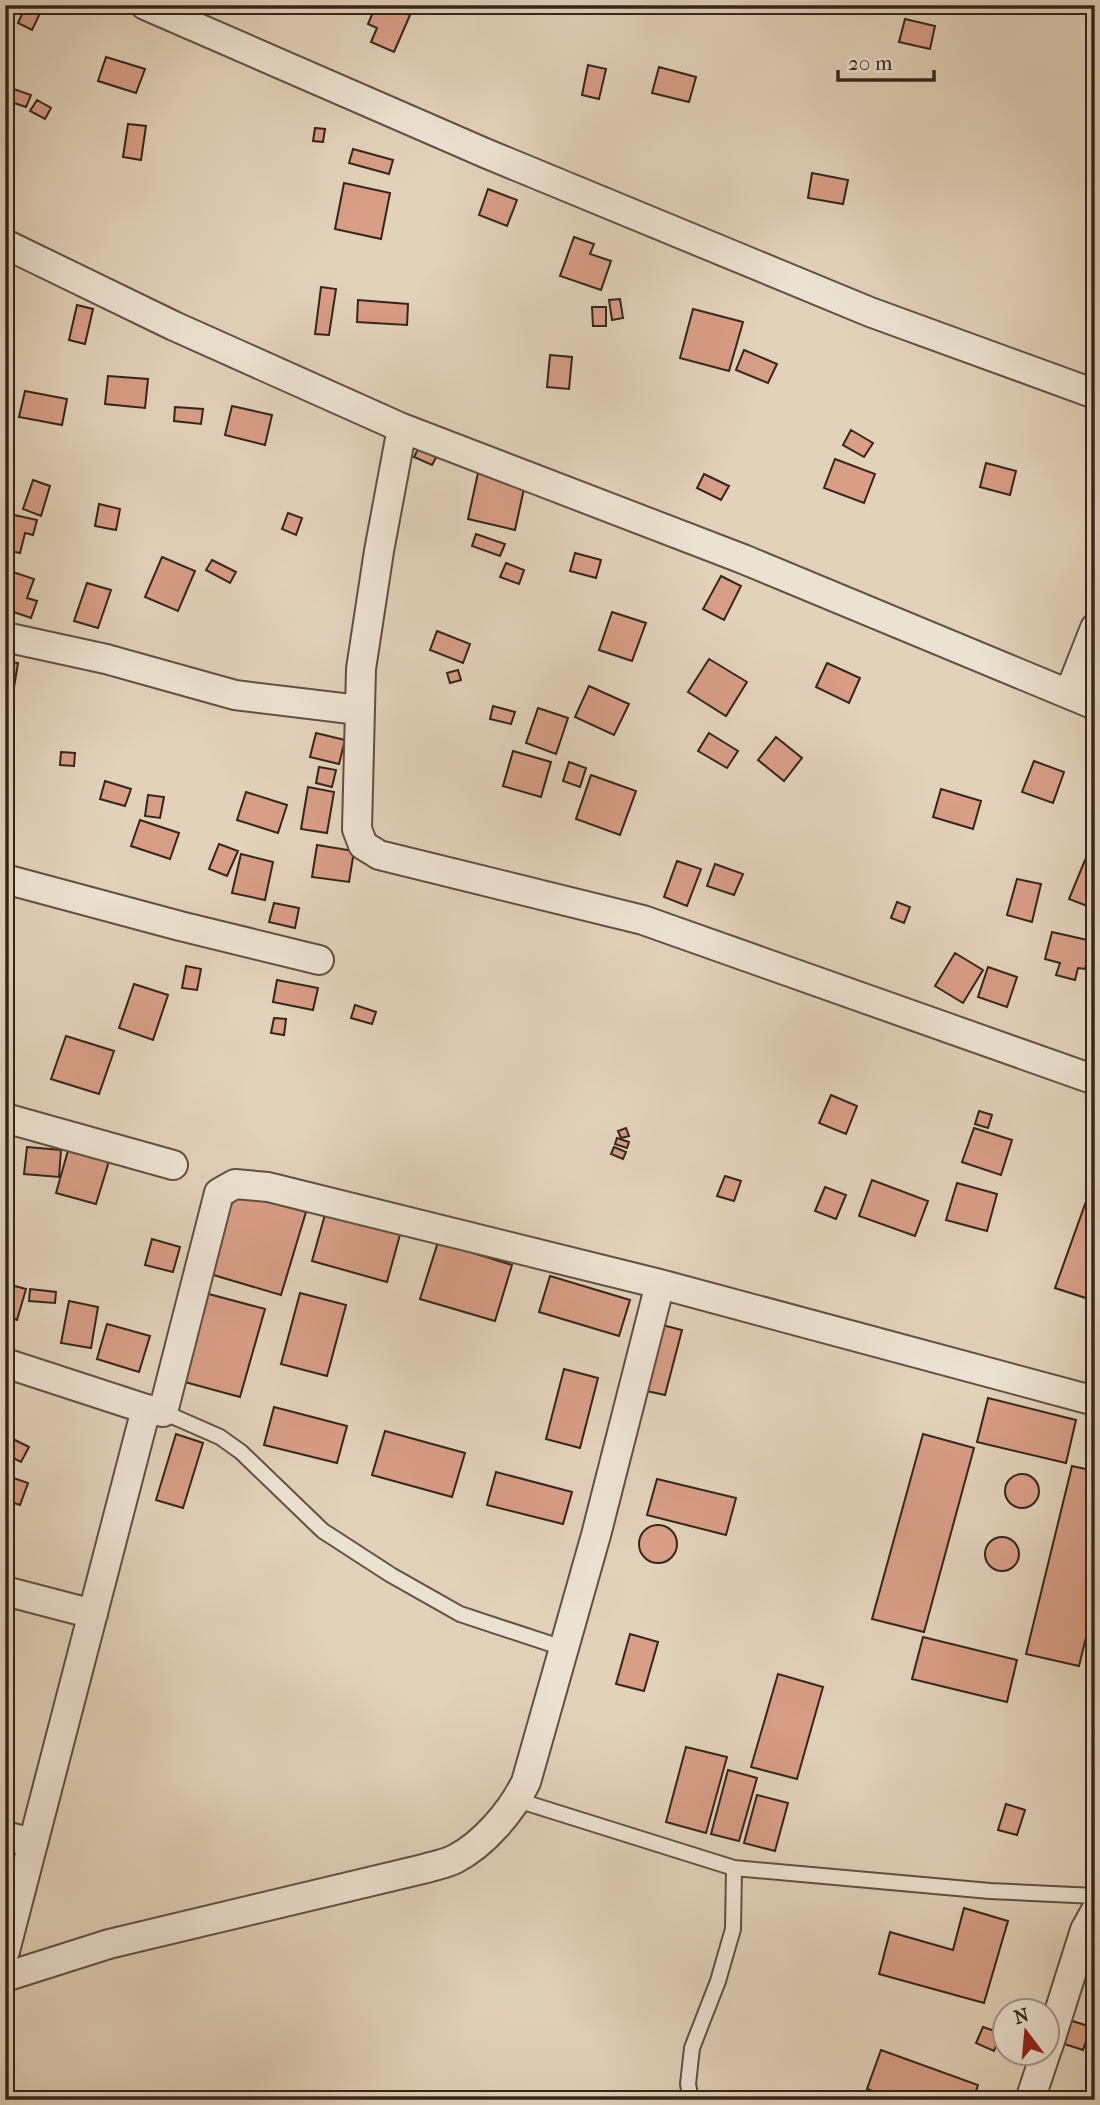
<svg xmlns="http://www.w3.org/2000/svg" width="1100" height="2105" viewBox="0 0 1100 2105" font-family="'IM FELL French Canon',serif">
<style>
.building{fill:#d89e86;stroke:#35251a;stroke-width:2}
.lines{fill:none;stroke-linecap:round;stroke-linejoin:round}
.lane-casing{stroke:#605042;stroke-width:18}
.street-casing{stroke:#605042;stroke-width:32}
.lane{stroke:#ece2d2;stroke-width:14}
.street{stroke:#ece2d2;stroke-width:28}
</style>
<rect width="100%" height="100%" fill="#e2d2ba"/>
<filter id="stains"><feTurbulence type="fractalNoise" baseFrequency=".00286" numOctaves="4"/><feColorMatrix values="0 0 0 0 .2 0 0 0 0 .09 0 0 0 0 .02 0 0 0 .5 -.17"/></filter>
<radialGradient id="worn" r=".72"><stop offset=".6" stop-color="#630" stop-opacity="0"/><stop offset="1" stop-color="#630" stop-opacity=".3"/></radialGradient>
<path class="building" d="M26,5H44L32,30L18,23Z
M376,5H385L410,15L394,52L371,42L377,28L368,24Z
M905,19L935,26L930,49L899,42Z
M106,57L145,69L136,93L98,81Z
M588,65L606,69L599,99L582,95Z
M659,67L696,77L689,102L652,93Z
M8,87L31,95L26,107L5,100Z
M37,100L51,108L45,119L30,111Z
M128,124L146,126L141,160L123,157Z
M315,128L325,129L323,142L313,141Z
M353,149L393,160L389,174L349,163Z
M812,173L848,180L843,204L808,198Z
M344,183L390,193L381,239L335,229Z
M488,189L517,200L507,226L479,215Z
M574,237L594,244L590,254L611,261L601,290L560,276Z
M321,287L336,289L329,335L315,334Z
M620,299L623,318L612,320L609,300Z
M358,300L408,304L407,325L357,322Z
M77,305L93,309L85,344L69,340Z
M592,307H606V326H593Z
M693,309L743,322L729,371L680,358Z
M744,350L777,364L768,383L736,370Z
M550,355L572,357L569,389L547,387Z
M108,376L148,379L145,408L105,404Z
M25,391L67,399L62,425L19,417Z
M232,406L272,415L265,445L225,435Z
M175,407L203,409L201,424L174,421Z
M851,430L873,443L864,457L843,445Z
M420,445L438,454L432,465L414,457Z
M835,459L875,474L864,503L824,488Z
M986,463L1016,471L1010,495L980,487Z
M478,473L525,484L515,530L468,519Z
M704,474L729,486L721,500L697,488Z
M33,480L50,486L41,516L23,509Z
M99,504L120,509L116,530L95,526Z
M5,513L37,520L33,535L25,533L20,553L5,550Z
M288,513L302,518L296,535L282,529Z
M476,534L505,544L500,556L472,546Z
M575,553L601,560L596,578L570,571Z
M162,557L195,571L178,611L145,597Z
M212,560L236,572L230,583L206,570Z
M506,563L524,570L519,584L500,577Z
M10,571L34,579L27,598L37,601L31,618L5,609V586Z
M721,576L741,586L724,620L703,609Z
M87,583L111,590L98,628L74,621Z
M612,612L646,623L632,661L599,650Z
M437,631L470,644L463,663L430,650Z
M709,659L747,682L726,716L688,692Z
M5,661L18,663L11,705L5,704Z
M827,663L860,678L849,703L816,687Z
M458,670L461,680L450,683L447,673Z
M589,686L629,704L614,735L575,717Z
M493,706L515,712L511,724L490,719Z
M538,708L568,718L556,754L526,743Z
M316,733L345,740L339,764L310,757Z
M709,733L738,751L727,768L698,751Z
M776,737L802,758L784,781L758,760Z
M513,751L551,762L541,797L503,786Z
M61,752L75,753L74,766L60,765Z
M1034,761L1064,772L1053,803L1022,792Z
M569,762L586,768L580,787L563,781Z
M319,767L336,770L332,787L316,783Z
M591,775L636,791L620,835L576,819Z
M105,781L131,789L125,806L100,799Z
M308,787L334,792L327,833L301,829Z
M941,789L981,801L973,829L933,817Z
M246,792L287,805L278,833L237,820Z
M148,795L164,797L160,818L145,816Z
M140,820L179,833L170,859L131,846Z
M219,844L238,851L227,876L209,869Z
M317,845L354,851L349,882L312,877Z
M241,854L273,862L265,900L232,893Z
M1085,860L1095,864V909L1069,899Z
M677,861L701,869L687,906L664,897Z
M715,864L743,874L734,895L707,886Z
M1017,879L1041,884L1032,922L1007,915Z
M897,902L910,907L904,923L891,918Z
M274,903L299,908L295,928L269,922Z
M1052,932L1092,941L1085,969L1078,968L1075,980L1056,975L1060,963L1045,959Z
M955,953L983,970L963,1003L935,986Z
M186,966L201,969L197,990L182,988Z
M988,967L1017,977L1007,1007L978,997Z
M277,980L318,988L313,1010L273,1002Z
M134,984L168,995L153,1040L119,1028Z
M355,1005L376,1012L372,1024L351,1018Z
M274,1018L286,1019L284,1035L271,1033Z
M66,1036L114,1051L99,1094L51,1079Z
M831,1095L857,1106L846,1134L819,1123Z
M979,1111L992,1115L988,1128L975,1124Z
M626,1128L629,1136L621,1138L618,1131Z
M974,1128L1012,1140L1001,1175L962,1162Z
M617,1138L629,1142L627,1148L615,1144Z
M27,1147L61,1150L59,1177L24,1174Z
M69,1147L110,1158L96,1204L56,1193Z
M614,1147L626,1152L623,1159L611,1154Z
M725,1176L741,1181L734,1201L717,1196Z
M872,1180L928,1201L915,1236L859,1216Z
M1093,1182H1095V1301L1055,1288Z
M957,1183L997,1194L987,1231L946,1220Z
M825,1187L846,1195L836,1219L815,1211Z
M235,1192L306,1212L281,1295L210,1274Z
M326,1211L401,1231L387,1282L312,1261Z
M152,1239L180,1247L173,1272L145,1265Z
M438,1242L512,1265L495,1321L420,1299Z
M550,1276L630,1300L619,1336L539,1312Z
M7,1284L26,1289L17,1320L5,1316Z
M30,1289L56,1292L55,1303L29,1301Z
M205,1293L265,1309L240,1397L181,1381Z
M300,1293L346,1305L327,1376L281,1364Z
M69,1301L98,1307L91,1348L61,1343Z
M107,1324L150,1336L139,1372L97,1359Z
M658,1324L682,1330L665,1395L642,1390Z
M564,1369L598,1378L580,1448L546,1439Z
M988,1398L1076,1420L1066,1463L977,1442Z
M274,1407L347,1426L337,1463L264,1445Z
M385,1431L465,1453L452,1497L372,1475Z
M176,1434L203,1443L183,1508L156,1500Z
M923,1434L974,1448L924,1632L872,1619Z
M5,1435L29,1447L21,1462L5,1454Z
M1072,1466L1095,1471V1600L1079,1666L1026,1654Z
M496,1472L572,1492L563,1524L487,1505Z
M1005 1491a17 17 0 1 1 34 0a17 17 0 1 1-34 0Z
M5,1475L28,1483L20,1505L5,1500Z
M657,1479L736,1498L726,1535L647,1515Z
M639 1544a19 19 0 1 1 38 0a19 19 0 1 1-38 0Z
M985 1554a17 17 0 1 1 34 0a17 17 0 1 1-34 0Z
M5,1627L12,1629L5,1649Z
M630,1634L658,1642L644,1691L616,1684Z
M923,1637L1017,1660L1007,1702L912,1679Z
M778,1674L823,1687L797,1779L751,1767Z
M686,1747L727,1757L706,1833L666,1822Z
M728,1770L757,1778L739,1841L711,1834Z
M757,1795L788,1803L775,1851L744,1843Z
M1006,1804L1025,1810L1017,1835L998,1830Z
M964,1908L1008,1921L984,2003L879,1974L890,1932L953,1950Z
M1063,2018L1091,2027L1083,2050L1055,2041Z
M983,2027L1001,2033L994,2051L976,2043Z
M881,2050L978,2085L973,2100H897L867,2089Z"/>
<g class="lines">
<defs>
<path id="lane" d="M163,1412L220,1437L241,1452L323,1531L391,1575L460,1614L563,1648
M517,1800L734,1868L990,1891L1095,1896
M691,2100L688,2084L692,2048L718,1981L733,1929L734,1868"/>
<path id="street" d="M145,5L485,153L870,312L1095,394
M5,244L174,326L402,428L743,559L1095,705
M402,428L379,551L361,669L357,829L363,845L379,855L643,920L1095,1080
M5,637L106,659L235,695L359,710
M1069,694L1095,628
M5,879L180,926L319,960
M5,1118L173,1165
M5,1363L146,1409L163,1412L219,1193L235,1184L268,1187L660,1284L1095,1401
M5,1591L93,1614
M5,1836L33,1843
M5,1951L146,1409
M5,1977L109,1944L423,1869C433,1866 445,1864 455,1859C484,1844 512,1811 526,1782L596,1535L660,1284
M1048,2047L1085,1930L1095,1912
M1030,2100L1046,2052"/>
</defs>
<use href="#lane" class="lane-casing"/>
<use href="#street" class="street-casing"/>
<use href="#lane" class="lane"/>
<use href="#street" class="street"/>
</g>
<rect width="1100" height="2105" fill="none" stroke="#e2d2ba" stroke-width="28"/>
<rect x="7" y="7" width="1086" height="2091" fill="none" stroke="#35251a" stroke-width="3.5"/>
<rect x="14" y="14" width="1072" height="2077" fill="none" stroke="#35251a" stroke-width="2"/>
<g transform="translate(1026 2032) rotate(344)"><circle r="33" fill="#ece2d2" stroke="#a39688" stroke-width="2"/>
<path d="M0-5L12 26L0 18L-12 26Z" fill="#8f2418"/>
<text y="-10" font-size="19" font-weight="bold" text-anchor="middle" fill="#35251a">N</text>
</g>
<path d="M838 70v10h96v-10" fill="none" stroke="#35251a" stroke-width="3.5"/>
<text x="848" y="70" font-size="21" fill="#35251a" stroke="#ece2d2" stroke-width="5" paint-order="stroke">20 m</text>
<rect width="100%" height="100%" filter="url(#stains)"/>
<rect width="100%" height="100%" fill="url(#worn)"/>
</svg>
